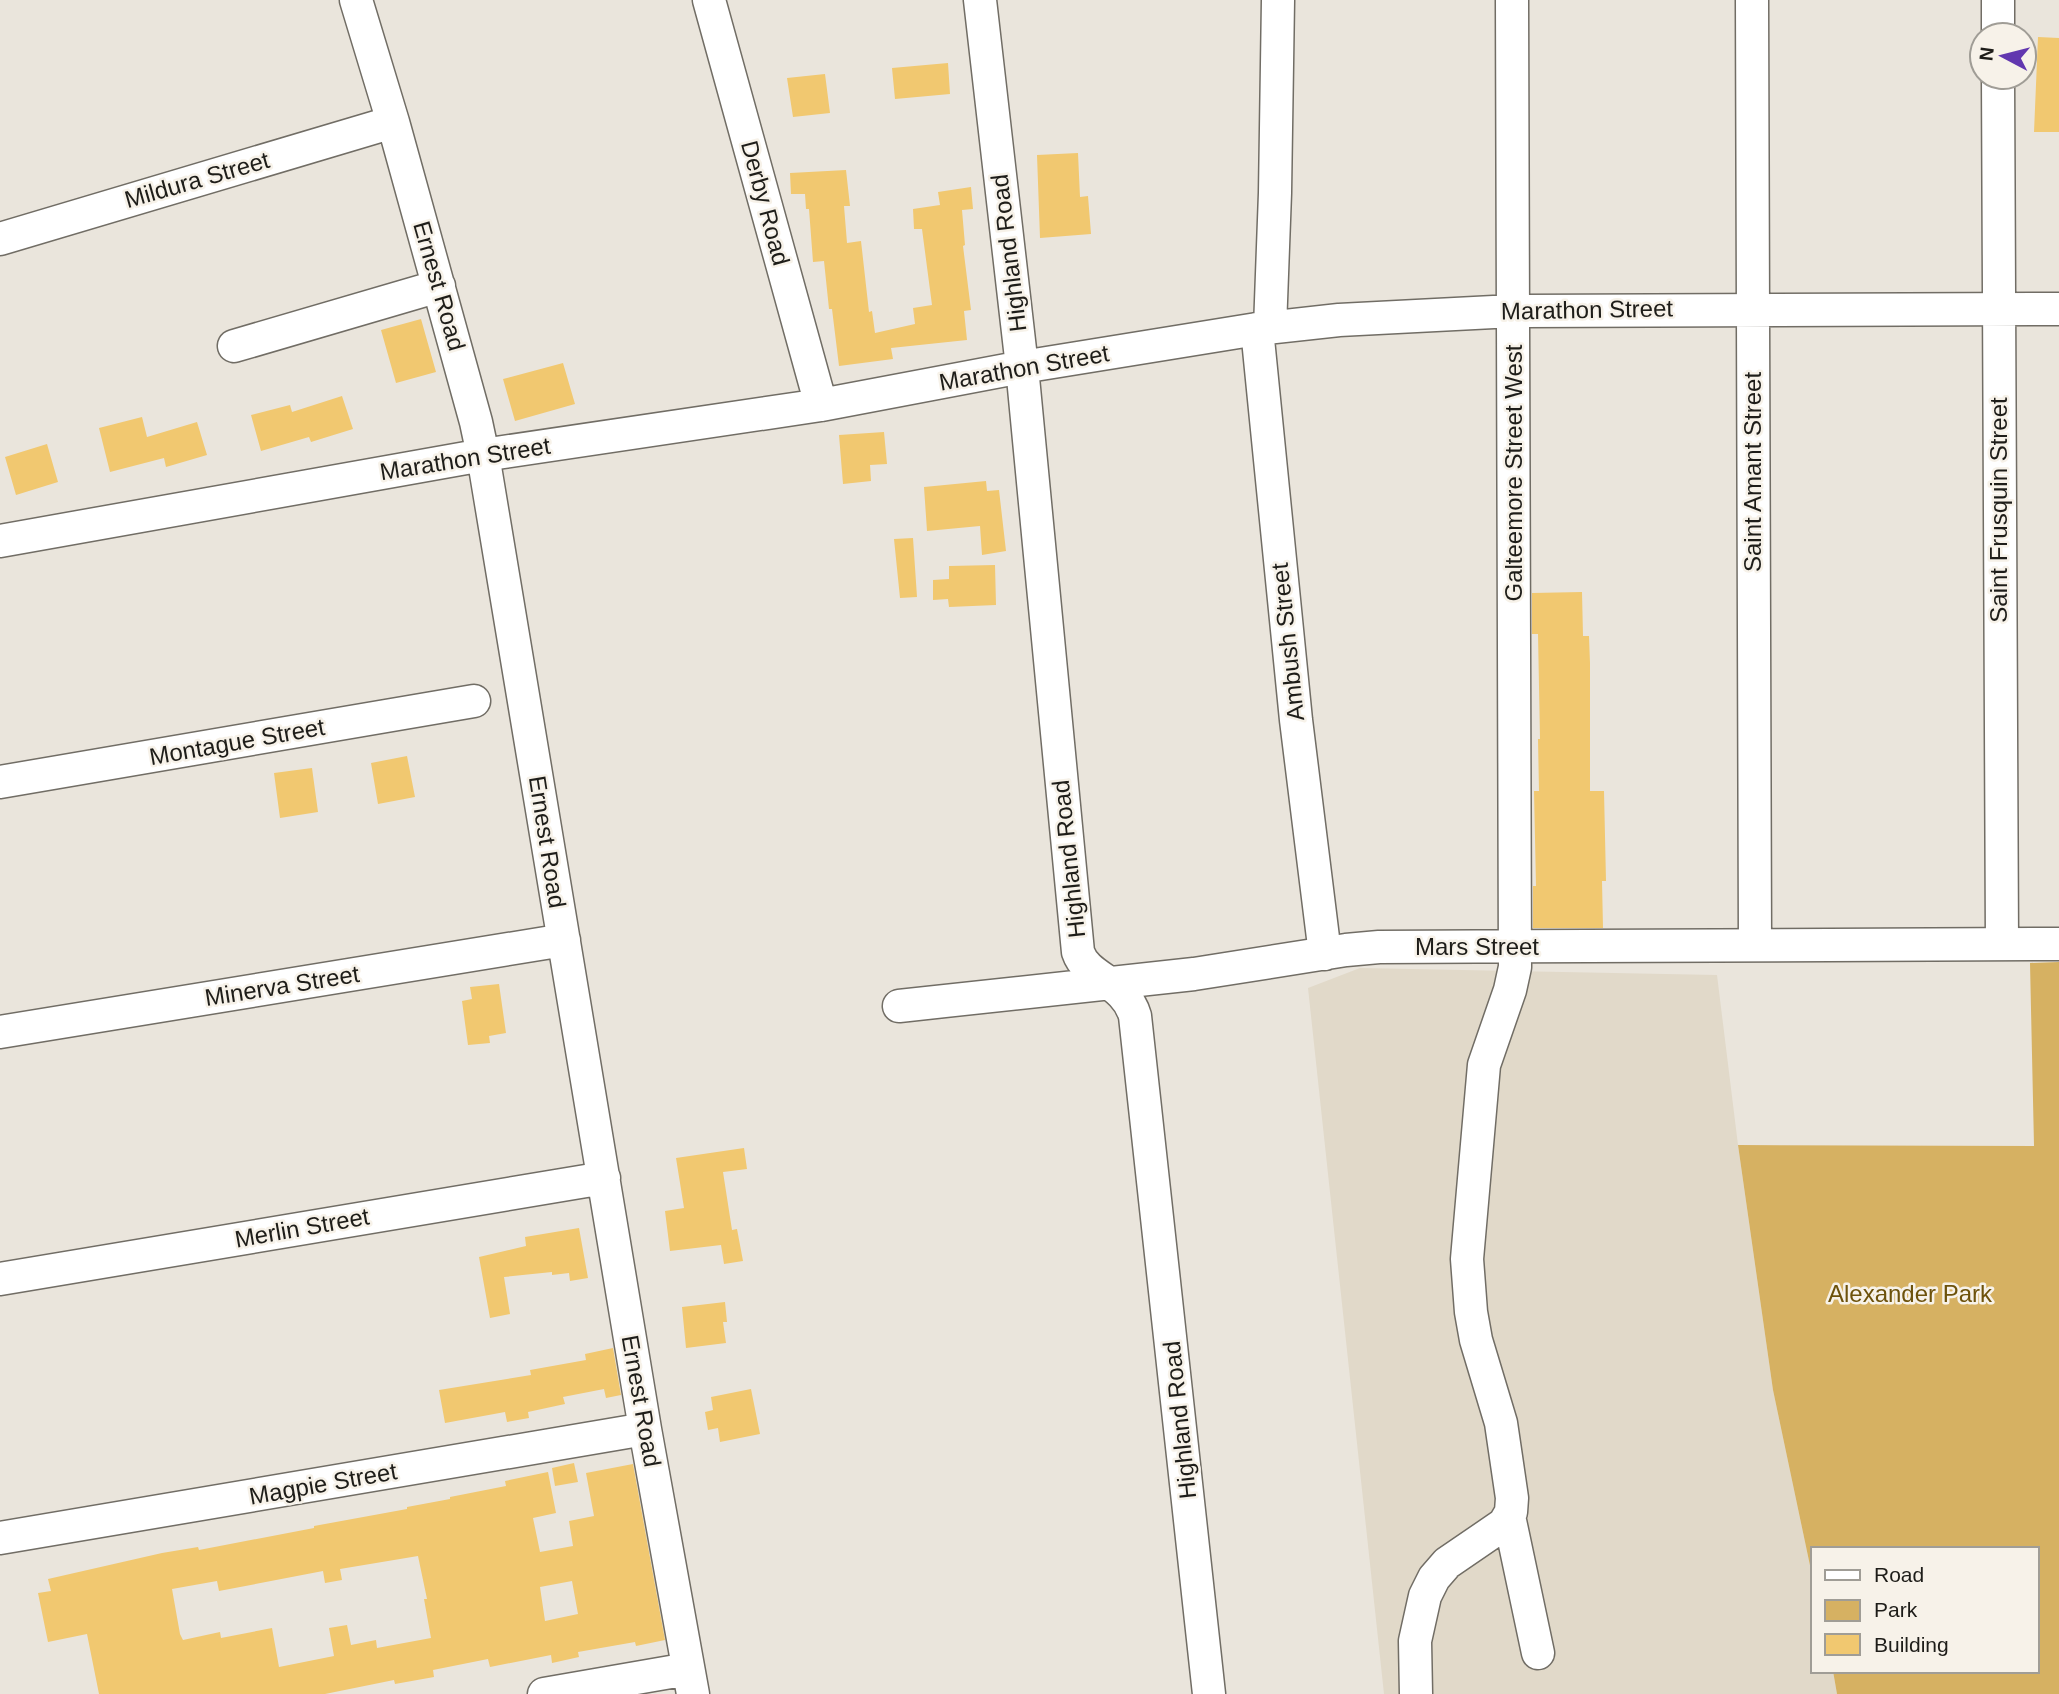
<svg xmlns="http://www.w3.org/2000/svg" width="2059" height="1694" viewBox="0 0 2059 1694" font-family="Helvetica,sans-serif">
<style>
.built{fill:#e1d9c9}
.green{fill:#d6b162}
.building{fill:#f1c870;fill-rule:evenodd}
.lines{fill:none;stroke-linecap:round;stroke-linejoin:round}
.minor-casing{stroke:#716d65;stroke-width:35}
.minor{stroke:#fff;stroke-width:32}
.labels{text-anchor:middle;stroke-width:5;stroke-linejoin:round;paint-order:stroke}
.street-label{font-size:24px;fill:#1e1d19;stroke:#f7f2e9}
.park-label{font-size:24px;fill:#6d520b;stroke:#f7f2e9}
</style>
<rect width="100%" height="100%" fill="#eae5dc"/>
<path class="built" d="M1360,968L1717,975L1738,1145L1773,1390L1812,1575V1671H1833L1837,1694H1384L1308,988Z"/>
<path class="green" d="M2059,962V1694H1837L1833,1671H2036V1549H1812V1575L1773,1390L1738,1145L2034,1146L2030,963Z"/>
<path class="building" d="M2038,37L2059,38V132H2034Z
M948,63L950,94L895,99L892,68Z
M825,74L830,113L793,117L787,78Z
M1078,153L1080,197L1088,196L1091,234L1040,238L1037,155Z
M846,170L850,206H844L847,243L861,241L869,312L872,311L875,333L915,324L913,308L932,305L922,229H914L913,209L940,205L938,192L971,187L973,209L962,210L965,245L963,246L971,310L964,311L967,340L891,348L893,359L839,366L832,309H829L824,261L813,262L809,209H806L805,194H791L790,173Z
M421,319L436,372L396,383L381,330Z
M563,363L575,404L515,421L503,379Z
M342,396L353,429L311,442L309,437L261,451L251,415L290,405L292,412Z
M142,417L147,437L197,422L207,455L166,467L164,458L110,472L99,428Z
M884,432L887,464L870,465L871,481L843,484L839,435Z
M47,444L58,482L16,495L5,457Z
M986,481L987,491L999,490L1006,551L982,555L980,526L927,531L924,487Z
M913,538L917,597L900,598L894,539Z
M995,565L996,605L949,607L948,599L933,600V580L949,579V566Z
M1582,592L1583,636H1589L1590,663V791H1604L1606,881H1602L1603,928H1533V886H1536L1534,791H1539L1538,739H1540L1538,634H1532V593Z
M407,756L415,797L378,804L371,763Z
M312,768L318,812L280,818L274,773Z
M499,984L506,1033L489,1036L490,1043L468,1045L462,1001L472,999L470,987Z
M744,1148L747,1169L723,1172L732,1230L737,1229L743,1261L724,1264L721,1245L670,1251L665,1211L684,1208L676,1158Z
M579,1228L588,1278L570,1281L569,1273L552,1275V1272L504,1277L510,1314L490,1318L479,1257L526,1246L525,1237Z
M725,1302L727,1322H723L726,1343L686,1348L682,1307Z
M613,1348L621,1395L606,1398L604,1389L563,1397L565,1404L528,1412L529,1418L507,1422L505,1412L445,1423L439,1390L531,1375L530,1370L586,1360L585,1354Z
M751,1389L760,1434L720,1442L718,1428L708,1430L705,1412L713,1410L711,1397Z
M574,1463L578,1482L555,1486L552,1468Z
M633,1464L665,1640L636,1646L635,1642L578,1652L579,1657L552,1663L551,1655L490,1667L488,1659L433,1670L434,1677L395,1684L394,1680L325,1694H99L87,1634L48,1642L38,1593L51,1591L48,1579L162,1553L198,1547L199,1550L314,1528V1526L407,1509V1507L450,1499V1497L506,1486L505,1481L548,1472L556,1513L533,1518L540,1552L573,1546L569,1521L594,1516L586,1473ZM418,1556L427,1599H424L431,1638L377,1648L376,1640L351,1645L347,1625L329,1628L334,1656L279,1667L272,1628L221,1638L220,1632L183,1640L180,1634L172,1589L217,1581L219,1591L323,1571L325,1583L342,1580L340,1569ZM572,1581L578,1614L545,1621L540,1587Z"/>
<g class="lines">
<defs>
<path id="minor" d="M356,0L393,122L476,422L483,455L645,1429L693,1694
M709,0L821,405
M980,0L1022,367L1078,952C1087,979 1125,981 1135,1016L1209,1694
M1752,0L1755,945
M1998,0V35
M1998,77L2002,943
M0,239L393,122
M1270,328L1275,193L1278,0
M1257,329L1296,720L1325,954
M234,346L439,286
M0,541L483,455L821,405L1022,367L1257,329L1339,320L1513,311L2059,309
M0,782L474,701
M899,1006L1194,974L1346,950L1379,947L2059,944
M0,1032L564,940
M0,1279L604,1178
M1509,1516L1538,1653
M0,1538L645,1429
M544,1694L688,1669
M1416,1694L1415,1641L1425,1596L1434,1578L1447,1563L1504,1524L1511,1512L1512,1498L1501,1423L1476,1340L1471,1312L1467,1259L1484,1065L1510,990L1515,967L1512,0"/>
</defs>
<use href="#minor" class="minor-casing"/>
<use href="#minor" class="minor"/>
</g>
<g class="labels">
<g class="street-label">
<text transform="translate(197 180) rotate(-16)" y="8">Mildura Street</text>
<text transform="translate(765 203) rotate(75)" y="8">Derby Road</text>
<text transform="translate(1009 253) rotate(-97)" y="8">Highland Road</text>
<text transform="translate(439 286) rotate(74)" y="8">Ernest Road</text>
<text transform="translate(1587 310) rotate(-1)" y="8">Marathon Street</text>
<text transform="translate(1024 368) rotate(-10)" y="8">Marathon Street</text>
<text transform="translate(465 459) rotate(-9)" y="8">Marathon Street</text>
<text transform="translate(1753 472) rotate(-90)" y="8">Saint Amant Street</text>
<text transform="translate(1514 473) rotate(-90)" y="8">Galteemore Street West</text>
<text transform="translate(1999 510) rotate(-90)" y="8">Saint Frusquin Street</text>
<text transform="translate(1288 642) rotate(-96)" y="8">Ambush Street</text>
<text transform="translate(237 742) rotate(-10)" y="8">Montague Street</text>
<text transform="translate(547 842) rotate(81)" y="8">Ernest Road</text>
<text transform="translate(1069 859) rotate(-96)" y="8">Highland Road</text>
<text x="1477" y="955">Mars Street</text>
<text transform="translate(282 986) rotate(-9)" y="8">Minerva Street</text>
<text transform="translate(302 1228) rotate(-10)" y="8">Merlin Street</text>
<text transform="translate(641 1401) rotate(80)" y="8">Ernest Road</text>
<text transform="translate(1180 1420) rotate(-96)" y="8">Highland Road</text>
<text transform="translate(323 1484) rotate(-10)" y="8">Magpie Street</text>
</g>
<g class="park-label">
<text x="1910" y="1302">Alexander Park</text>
</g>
</g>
<rect x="1811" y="1547" width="228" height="126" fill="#f7f2e9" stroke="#a09d96" stroke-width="2"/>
<rect x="1825" y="1570" width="35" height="10" fill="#ffffff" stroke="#a09d96" stroke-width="2"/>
<text x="1874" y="1582" font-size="21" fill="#1e1d19">Road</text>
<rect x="1825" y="1600" width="35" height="21" fill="#d6b162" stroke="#a09d96" stroke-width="2"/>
<text x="1874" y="1617" font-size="21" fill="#1e1d19">Park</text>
<rect x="1825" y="1634" width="35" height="21" fill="#f1c870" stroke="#a09d96" stroke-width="2"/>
<text x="1874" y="1652" font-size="21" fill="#1e1d19">Building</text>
<g transform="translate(2003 56) rotate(277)"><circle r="33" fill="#f7f2e9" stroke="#a09d96" stroke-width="2"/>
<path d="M0-5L12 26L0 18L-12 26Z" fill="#6237af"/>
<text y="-10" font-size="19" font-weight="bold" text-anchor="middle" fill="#1e1d19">N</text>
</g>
</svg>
